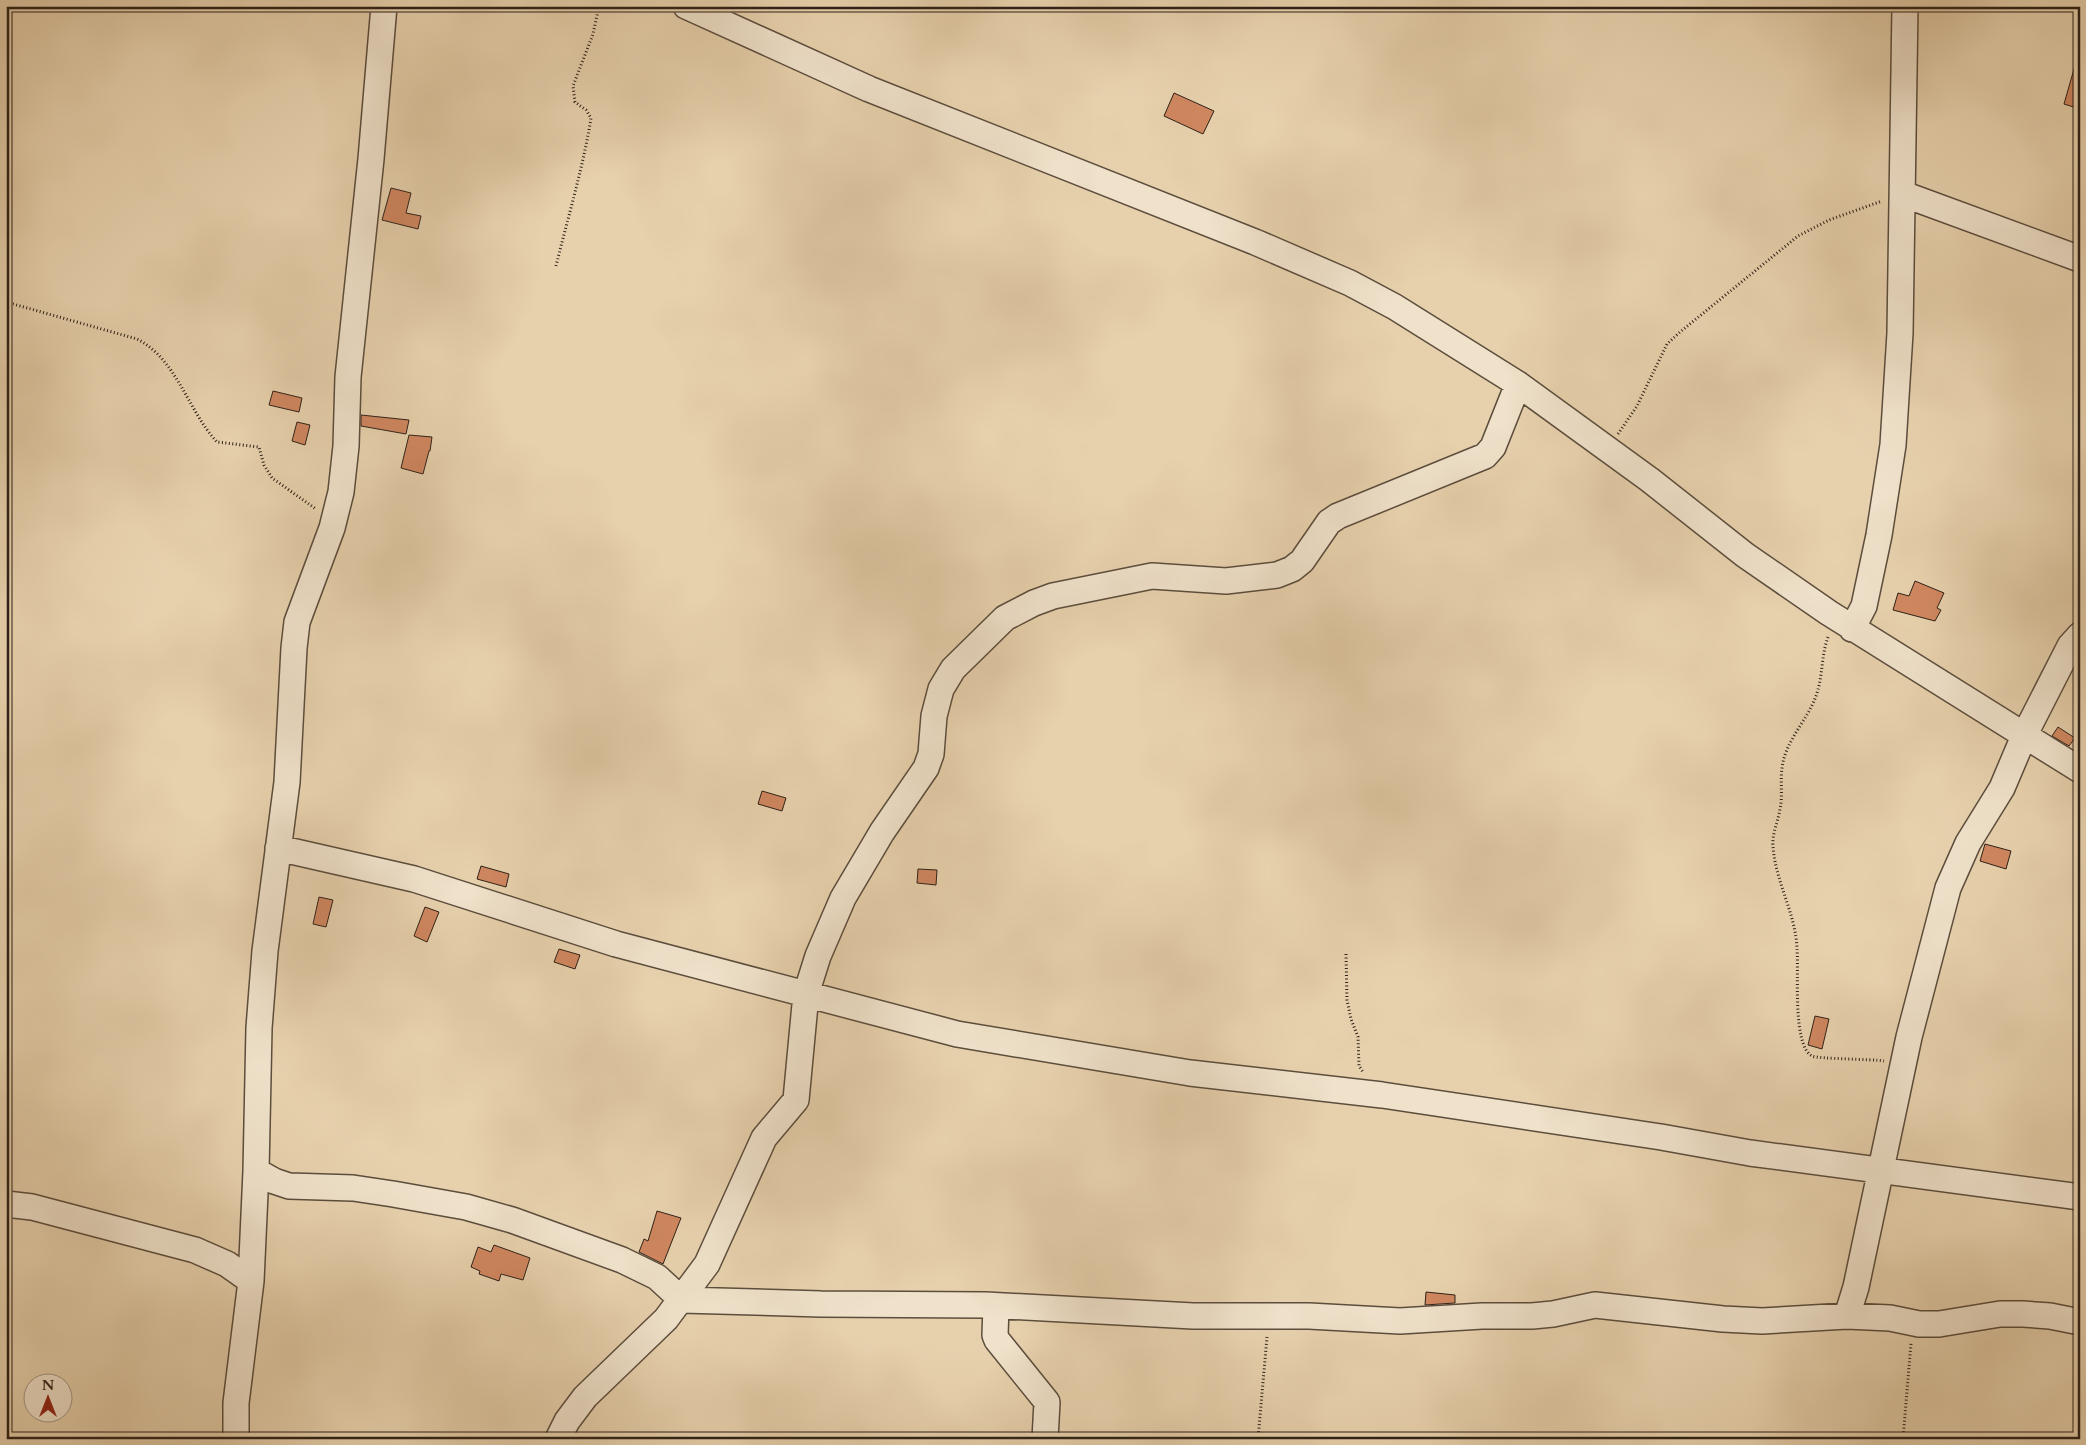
<svg xmlns="http://www.w3.org/2000/svg" width="2086" height="1445" viewBox="0 0 2086 1445" font-family="Cardo,serif">
<style>
.building{fill:#d08760;stroke:#2d2118}
.lines{fill:none;stroke-linecap:round;stroke-linejoin:round}
.minor-casing{stroke:#5c4d3d;stroke-width:28}
.path{stroke:#2d2118;stroke-width:3;stroke-dasharray:1 2.5;stroke-linecap:butt}
.minor{stroke:#efe1ca;stroke-width:25}
</style>
<rect width="100%" height="100%" fill="#e7d1ad"/>
<filter id="stains"><feTurbulence type="fractalNoise" baseFrequency=".004" numOctaves="4"/><feColorMatrix values="0 0 0 0 .2 0 0 0 0 .09 0 0 0 0 .02 0 0 0 .5 -.17"/></filter>
<radialGradient id="worn" r=".72"><stop offset=".6" stop-color="#630" stop-opacity="0"/><stop offset="1" stop-color="#630" stop-opacity=".3"/></radialGradient>
<path class="building" d="M2076,62L2080,63V109L2064,104Z
M1174,93L1214,111L1203,134L1164,116Z
M391,188L411,193L406,213L421,216L418,229L382,220Z
M273,391L302,398L299,412L269,405Z
M361,415L409,420L406,434L361,426Z
M297,422L310,425L305,445L292,441Z
M409,435L432,437L430,451H429L423,474L401,468Z
M1915,581L1944,593L1937,608L1941,610L1935,621L1893,610L1898,593L1909,596Z
M2058,727L2075,738L2069,746L2052,736Z
M762,791L786,798L782,811L758,804Z
M1985,844L2011,851L2006,869L1980,861Z
M481,866L509,874L506,887L477,879Z
M918,869L937,870L936,885L917,883Z
M319,897L333,900L326,927L313,924Z
M425,907L439,912L427,942L414,936Z
M559,949L580,955L575,969L554,962Z
M1815,1016L1829,1019L1822,1049L1808,1045Z
M657,1211L681,1218L663,1264L639,1252L644,1239L648,1241Z
M494,1245L530,1258L523,1280L501,1274L499,1281L479,1274L480,1271L471,1267L478,1247L491,1252Z
M1426,1292L1455,1295V1303L1425,1305Z"/>
<g class="lines">
<defs>
<path id="minor" d="M686,6L869,89L1255,242L1350,283L1395,307L1518,384L1650,480L1745,555L1829,613L2080,770
M1903,194L2080,259
M1852,629L1864,606L1879,535L1893,445L1900,333L1905,6
M278,848L414,879L616,944L957,1034L1190,1073L1382,1095L1661,1137L1750,1153L2080,1197
M256,1171L274,1181L289,1186L353,1188L393,1194L466,1207L512,1220L622,1260L657,1277L682,1300L821,1304L986,1305L1193,1316H1309L1400,1321L1482,1316H1532L1553,1314L1595,1305L1723,1319L1762,1321L1847,1316L1890,1318L1919,1324H1939L2000,1314H2023L2050,1316L2080,1322
M6,1204L32,1207L195,1250L227,1264L251,1281
M996,1306L995,1335L997,1340L1047,1402L1045,1439
M1847,1316L1856,1287L1909,1037L1948,888L1968,843L2002,788L2024,736L2070,646L2080,635
M236,1439V1403L251,1281L256,1171L259,1028L265,951L287,782L294,648L297,622L332,528L341,492L346,446L348,377L371,159L384,6
M558,1439L567,1421L585,1397L666,1319L707,1264L764,1138L796,1100L806,994L818,956L843,898L882,832L926,768L931,754L934,716L941,689L953,669L1005,618L1034,603L1053,596L1152,576L1226,581L1277,575L1292,569L1302,561L1329,522L1338,516L1485,456L1493,447L1518,384"/>
</defs>
<use href="#minor" class="minor-casing"/>
<path class="path" d="M556,266C568,217 583,168 591,118L586,110L575,102L573,86L593,34L599,6
M6,302L137,339C177,359 188,411 217,442L259,447L264,465L272,478L316,509
M1618,434L1637,406L1667,344L1680,332L1798,236L1829,220L1882,201
M1828,637C1821,656 1823,677 1816,696C1807,721 1785,741 1782,768C1780,781 1783,796 1780,809C1778,822 1772,833 1773,846C1775,881 1796,914 1797,949C1799,971 1792,1045 1812,1056C1818,1059 1872,1059 1884,1061
M1346,954L1347,1000L1351,1019L1358,1037L1359,1066L1363,1072
M1258,1439L1267,1337
M1903,1439L1911,1343"/>
<use href="#minor" class="minor"/>
</g>
<rect width="2086" height="1445" fill="none" stroke="#e7d1ad" stroke-width="25"/>
<rect x="8" y="8" width="2071" height="1430" fill="none" stroke="#2d2118" stroke-width="2.5"/>
<rect x="12" y="12" width="2061" height="1420" fill="none" stroke="#2d2118"/>
<g transform="translate(48 1398)"><circle r="24" fill="#efe1ca" stroke="#a19483"/>
<path d="M0-4L9 19L0 12L-9 19Z" fill="#8f2418"/>
<text y="-8" font-size="14" font-weight="bold" text-anchor="middle" fill="#2d2118">N</text>
</g>
<rect width="100%" height="100%" filter="url(#stains)"/>
<rect width="100%" height="100%" fill="url(#worn)"/>
</svg>
